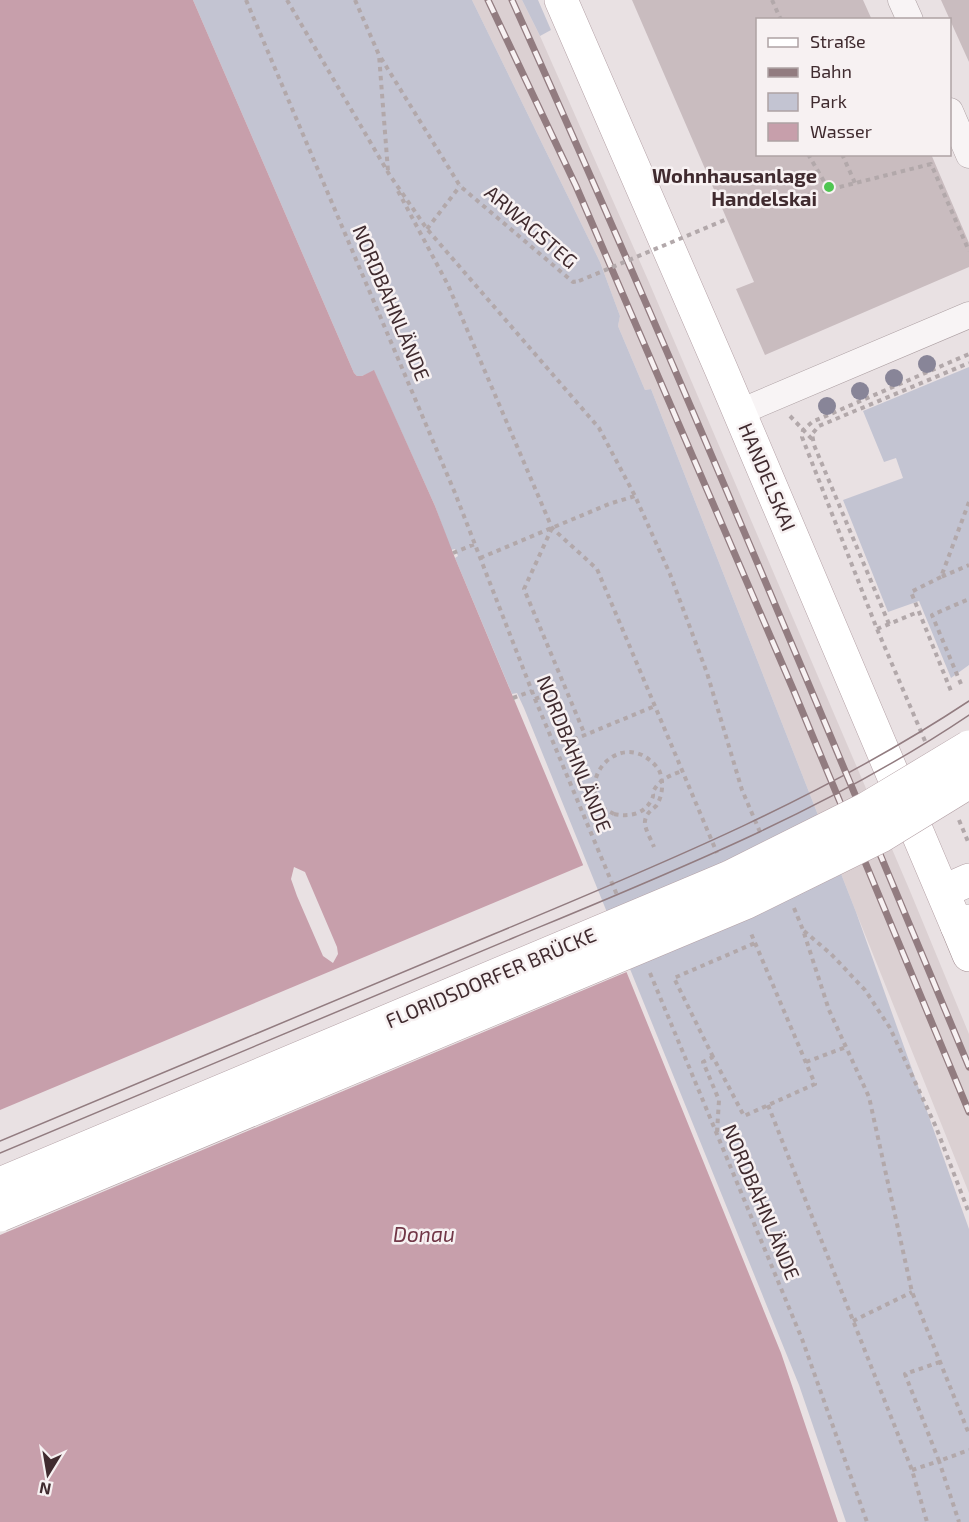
<svg xmlns="http://www.w3.org/2000/svg" width="969" height="1522" viewBox="0 0 969 1522" font-family="'Exo 2',sans-serif">
<style>
.built{fill:#dbd0d2}
.green{fill:#c3c4d2}
.water{fill:#c79fab;fill-rule:evenodd}
.pier{fill:#e9e1e3}
.building{fill:#c9bcbf}
.lines{fill:none;stroke-linecap:round;stroke-linejoin:round}
.minor-casing{stroke:#ac9fa2;stroke-width:27}
.major-casing{stroke:#b4a1a6;stroke-width:34}
.highway-casing{stroke:#9f8a8e;stroke-width:34}
.path{stroke:#b2a8aa;stroke-width:4;stroke-dasharray:4.5 4.5;stroke-linecap:butt}
.minor{stroke:#f8f4f5;stroke-width:26}
.major{stroke:#fff;stroke-width:33}
.highway{stroke:#fff;stroke-width:33}
.tram{stroke:#927c80;stroke-width:1.5}
.rail-casing{stroke:#927c80;stroke-width:7}
.rail{stroke:#f7f1f2;stroke-width:4.5;stroke-dasharray:14;stroke-linecap:butt}
.major-bridge-casing{stroke:#b4a1a6;stroke-width:34;stroke-linecap:butt}
.path-bridge{stroke:#b2a8aa;stroke-width:4;stroke-dasharray:4.5 4.5;stroke-linecap:butt}
.major-bridge{stroke:#fff;stroke-width:33}
.tree{fill:#888598}
.poi-dot{fill:#4fc651;stroke:#f7f1f2;stroke-width:2}
.labels{text-anchor:middle;stroke-width:5;stroke-linejoin:round;paint-order:stroke}
.poi-label{font-size:20px;font-weight:bold;fill:#402b2f;stroke:#f7f1f2;text-anchor:end}
.street-label{font-size:20px;fill:#402b2f;stroke:#f7f1f2}
.water-label{font-size:21px;font-style:italic;fill:#713747;stroke:#f7f1f2}
</style>
<rect width="100%" height="100%" fill="#e9e1e3"/>
<path class="built" d="M472,0H522L540,36L648,280L910,891L969,1034V1193L856,912L651,389L645,390L618,326L620,316L600,262Z"/>
<path class="green" d="M193,0H472L600,262L620,316L618,326L645,390L651,389L856,912L969,1229V1522H846L799,1385L524,708L517,693L512,694L455,558L458,556L455,549L451,550L435,506L374,371L362,376H357L354,373Z
M522,0H538L551,30L540,36Z
M969,367V665L951,678L919,601L888,612L843,500L903,478L896,458L884,462L863,411Z"/>
<path class="water" d="M0,0H193L354,373L357,376H362L374,370L435,506L455,558L577,850L781,1353L838,1522H0ZM294,867L305,872L337,947L338,954L333,963L323,956L297,896L291,879Z"/>
<path class="pier" d="M586,864L629,971L0,1235V1110Z"/>
<path class="building" d="M632,0H863L872,20H758V154H931L969,243V267L765,355L736,289L754,282Z
M941,0H969V62Z"/>
<g class="lines">
<defs>
<path id="minor" d="M901,0L910,20
M950,111L969,155
M740,412L969,315"/>
<path id="major" d="M561,0L721,369L957,926L969,921
M944,891L969,880"/>
<path id="highway" d="M957,926L969,955"/>
</defs>
<use href="#minor" class="minor-casing"/>
<use href="#major" class="major-casing"/>
<use href="#highway" class="highway-casing"/>
<path class="path" d="M246,0L455,493L535,699L617,895
M287,0L389,174L427,229L599,428L635,496L670,574L707,673L742,790L760,832
M355,0L379,55L388,171
M772,0L781,20
M381,58L460,186L573,282L579,281
M808,154L829,190
M842,154L855,183
M398,191L448,285L552,528L597,569L717,853
M796,198L931,164L969,251
M427,229L460,186
M790,416L812,439
M969,502L941,577L969,565
M552,528L524,589L585,735
M453,553L475,544
M480,558L609,504L635,496
M941,577L911,592L951,691
M889,624L814,445L812,434L819,426L969,363
M877,629L918,612
M961,684L932,615L969,599
M513,698L532,691
M535,699L548,694L568,742L655,706
M925,741L877,629L802,437L803,430L812,422L969,354
M614,814C629,817 644,815 652,799C655,792 651,797 654,790C660,779 671,775 682,771
M959,820L969,844
M794,908L803,930L829,1010L869,1097L912,1292L969,1434
M804,931L831,954L865,990L890,1028L936,1127L969,1213
M650,973L802,1339L867,1522
M713,1057L674,978L755,943
M806,1062L846,1047
M768,1105L912,1470L927,1522
M717,1132L719,1100L703,1062L713,1057L744,1116L815,1084L750,931
M853,1321L912,1292
M940,1362L905,1374L939,1461L969,1450
M912,1470L939,1461L959,1522"/>
<use href="#minor" class="minor"/>
<use href="#major" class="major"/>
<use href="#highway" class="highway"/>
<path class="tram" d="M0,1141C165,1072 329,1003 494,934C657,866 821,799 969,701
M0,1153C171,1082 342,1010 513,938C670,873 828,810 969,715"/>
<defs>
<path id="rail" d="M488,0L576,186L793,689L969,1112
M512,0C671,353 820,710 969,1067"/>
</defs>
<use href="#rail" class="rail-casing"/>
<use href="#rail" class="rail"/>
<defs>
<path id="major-bridge" d="M0,1184L730,877L866,809L969,747
M0,1215L747,902L881,836L969,782"/>
</defs>
<use href="#major-bridge" class="major-bridge-casing"/>
<path class="path-bridge" d="M579,281L727,219
M614,814C610,812 604,809 602,807C580,781 611,741 642,755C648,758 655,764 659,770C664,781 663,796 656,806C651,811 646,813 645,821C644,828 651,839 654,847"/>
<use href="#major-bridge" class="major-bridge"/>
</g>
<g class="tree">
<circle cx="927" cy="364" r="9"/>
<circle cx="894" cy="378" r="9"/>
<circle cx="860" cy="391" r="9"/>
<circle cx="827" cy="406" r="9"/>
</g>
<circle class="poi-dot" cx="829" cy="187" r="6"/>
<g class="labels">
<g class="poi-label">
<text x="817" y="183">Wohnhausanlage<tspan x="817" dy="23">Handelskai</tspan></text>
</g>
<g class="street-label">
<text transform="translate(531 227) rotate(41)" y="7">ARWAGSTEG</text>
<text transform="translate(391 303) rotate(67)" y="7">NORDBAHNLÄNDE</text>
<text transform="translate(767 477) rotate(67)" y="7">HANDELSKAI</text>
<text transform="translate(574 754) rotate(68)" y="7">NORDBAHNLÄNDE</text>
<text transform="translate(491 978) rotate(-23)" y="7">FLORIDSDORFER BRÜCKE</text>
<text transform="translate(761 1202) rotate(67)" y="7">NORDBAHNLÄNDE</text>
</g>
<g class="water-label">
<text x="424" y="1242">Donau</text>
</g>
</g>
<rect x="756" y="18" width="195" height="138" fill="#f7f1f2" stroke="#aea2a4" stroke-width="1.5"/>
<rect x="768" y="38" width="30" height="9" fill="#ffffff" stroke="#aea2a4" stroke-width="1.5"/>
<text x="810" y="48" font-size="18" fill="#402b2f">Straße</text>
<rect x="768" y="68" width="30" height="9" fill="#927c80" stroke="#aea2a4" stroke-width="1.5"/>
<text x="810" y="78" font-size="18" fill="#402b2f">Bahn</text>
<rect x="768" y="93" width="30" height="18" fill="#c3c4d2" stroke="#aea2a4" stroke-width="1.5"/>
<text x="810" y="108" font-size="18" fill="#402b2f">Park</text>
<rect x="768" y="123" width="30" height="18" fill="#c79fab" stroke="#aea2a4" stroke-width="1.5"/>
<text x="810" y="138" font-size="18" fill="#402b2f">Wasser</text>
<g transform="translate(48 1474) rotate(191)" stroke="#f7f1f2" stroke-width="4.5" paint-order="stroke">
<path d="M0-4.5L10 22L0 15L-10 22Z" fill="#402b2f"/>
<text y="-9" font-size="16" font-weight="bold" text-anchor="middle" fill="#402b2f">N</text>
</g>
</svg>
